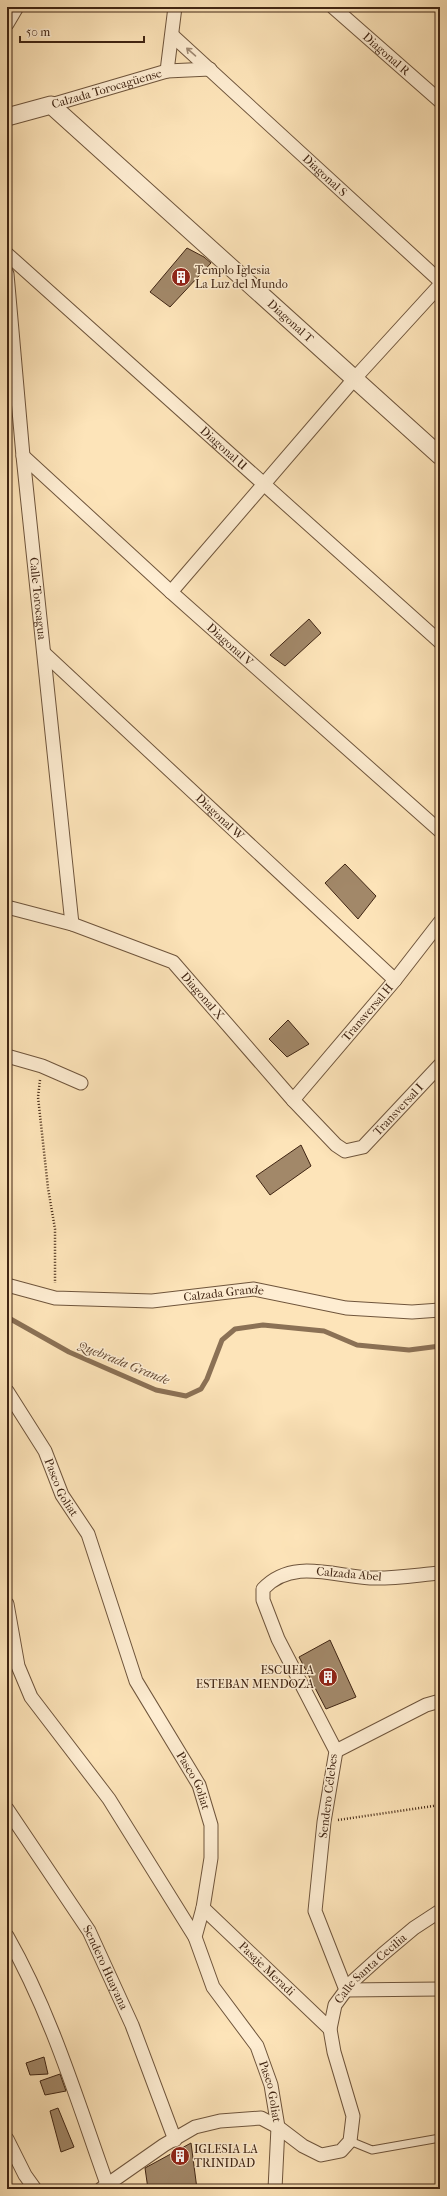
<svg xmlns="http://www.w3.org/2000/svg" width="447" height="2196" viewBox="0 0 447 2196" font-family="'IM FELL French Canon',serif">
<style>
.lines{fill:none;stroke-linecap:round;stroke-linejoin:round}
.stream{stroke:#8b7155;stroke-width:5}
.building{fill:#a28869;stroke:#402513}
.service-casing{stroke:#6f553c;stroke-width:9}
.minor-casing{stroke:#6f553c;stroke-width:15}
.tertiary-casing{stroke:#6f553c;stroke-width:19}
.path{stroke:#402513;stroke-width:2.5;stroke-dasharray:1 2;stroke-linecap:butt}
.service{stroke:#feedd2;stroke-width:7}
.minor{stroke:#feedd2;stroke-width:13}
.tertiary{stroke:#feedd2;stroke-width:17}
.oneway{stroke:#9f8972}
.labels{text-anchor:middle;stroke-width:3;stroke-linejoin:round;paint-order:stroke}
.street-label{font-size:12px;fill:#402513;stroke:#feedd2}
.poi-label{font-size:12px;fill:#402513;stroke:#feedd2;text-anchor:start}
.water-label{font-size:13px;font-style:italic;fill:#664b34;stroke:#feedd2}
</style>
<rect width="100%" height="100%" fill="#fde4b9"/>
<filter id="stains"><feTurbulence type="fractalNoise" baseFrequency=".005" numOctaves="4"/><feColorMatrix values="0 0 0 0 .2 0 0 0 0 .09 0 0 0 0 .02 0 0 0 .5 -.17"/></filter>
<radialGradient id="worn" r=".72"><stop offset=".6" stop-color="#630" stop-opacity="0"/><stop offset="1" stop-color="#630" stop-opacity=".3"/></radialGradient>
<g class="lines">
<path class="stream" d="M7,1317L69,1352L110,1370L156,1390L186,1396L201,1389L207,1379L222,1340L235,1329L263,1325L324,1331L357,1345L409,1350L440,1346"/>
</g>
<path class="building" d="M187,248L204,257L211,263L170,307L150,292Z
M309,619L321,633L285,666L270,655Z
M345,864L376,896L358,919L325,883Z
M288,1020L309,1044L287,1057L269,1039Z
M301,1145L311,1166L270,1195L256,1176Z
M330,1640L356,1697L326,1709L299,1657Z
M44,2057L48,2074L30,2075L26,2063Z
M60,2074L66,2091L45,2095L40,2081Z
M58,2108L74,2147L61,2152L50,2111Z
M191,2143L197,2189H148L145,2168Z"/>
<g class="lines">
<defs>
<path id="service" d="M350,2141L372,2150L440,2138"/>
<g id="minor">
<path id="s1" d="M333,7L440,101"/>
<path d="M7,24L17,7"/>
<path id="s2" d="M173,36L440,281"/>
<path d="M167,71L210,69"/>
<path id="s3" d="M51,105L167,71L175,7"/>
<path id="s4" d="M7,254L440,642"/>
<path id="s5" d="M7,274L23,456L72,924"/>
<path id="s6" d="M23,456L171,592L440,831"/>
<path d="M171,592L355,378L440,285"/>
<path id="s7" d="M45,654L395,980"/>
<path id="s8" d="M7,907L72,924L173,962L293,1100L336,1145L345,1151L363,1147L440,1065"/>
<path d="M7,1056L42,1066L81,1083"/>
<path id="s9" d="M293,1100L395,980L440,922"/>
<path id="s10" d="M7,1285L55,1298L152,1301L254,1289L346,1308L412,1312L440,1310"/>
<path id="s11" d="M7,1391L45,1451L62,1495L88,1534L136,1681L199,1785L211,1825V1858L203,1908L195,1937L213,1987L257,2046L271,2085L278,2127L275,2189"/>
<path d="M440,1573C417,1575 393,1579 370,1578C333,1576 292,1558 263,1589V1600L278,1639L336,1751L324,1822L315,1911L346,1990L440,1989"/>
<path d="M7,1604L18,1666L31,1697L109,1799L195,1937"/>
<path d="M336,1751L426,1705L440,1701"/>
<path id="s12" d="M7,1809L89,1931L132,2025L175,2140"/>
<path id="s13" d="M203,1908L330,2029"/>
<path d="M7,1936C51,2013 77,2100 107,2184"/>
<path d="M7,2139L25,2175L35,2189"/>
<path id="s14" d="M101,2189L164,2145L195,2127L220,2121L261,2118L278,2127L303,2146L321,2155L341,2151L350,2141L353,2116L334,2052L330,2029L335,2005L352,1982L383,1954L414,1928L440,1911"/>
</g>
<g id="tertiary">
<path id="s15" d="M7,117L51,105L440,456"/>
</g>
</defs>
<use href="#service" class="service-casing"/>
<use href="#minor" class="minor-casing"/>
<use href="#tertiary" class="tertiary-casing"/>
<path class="path" d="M40,1080L38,1097L48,1188L55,1229V1283
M338,1820L440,1805"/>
<use href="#service" class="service"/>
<use href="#minor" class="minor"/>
<use href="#tertiary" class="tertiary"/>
</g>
<defs><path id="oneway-shaft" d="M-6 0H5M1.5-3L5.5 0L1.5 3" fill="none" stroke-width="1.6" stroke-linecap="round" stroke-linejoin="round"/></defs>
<use class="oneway" href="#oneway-shaft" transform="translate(191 52) rotate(-139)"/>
<defs>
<symbol id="building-disc" viewBox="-11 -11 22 22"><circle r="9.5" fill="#8f2418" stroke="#feedd2"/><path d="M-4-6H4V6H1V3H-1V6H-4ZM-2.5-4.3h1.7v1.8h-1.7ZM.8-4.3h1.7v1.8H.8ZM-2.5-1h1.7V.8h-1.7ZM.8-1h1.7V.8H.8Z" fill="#fff"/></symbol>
</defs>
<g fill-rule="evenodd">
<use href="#building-disc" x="170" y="266" width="22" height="22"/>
<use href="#building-disc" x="317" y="1666" width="22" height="22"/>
<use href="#building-disc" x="169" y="2145" width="22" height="22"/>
</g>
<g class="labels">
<g class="street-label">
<text dy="4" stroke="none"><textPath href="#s1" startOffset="71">Diagonal R</textPath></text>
<text dy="4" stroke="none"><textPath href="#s3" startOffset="58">Calzada Torocagüense</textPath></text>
<text dy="4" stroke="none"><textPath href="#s2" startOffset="206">Diagonal S</textPath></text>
<text dy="4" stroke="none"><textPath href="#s15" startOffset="368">Diagonal T</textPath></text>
<text dy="4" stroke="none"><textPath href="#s4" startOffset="291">Diagonal U</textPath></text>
<text dy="4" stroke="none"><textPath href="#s5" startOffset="326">Calle Torocagua</textPath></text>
<text dy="4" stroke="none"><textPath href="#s6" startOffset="280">Diagonal V</textPath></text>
<text dy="4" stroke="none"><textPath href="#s7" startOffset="239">Diagonal W</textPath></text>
<text dy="4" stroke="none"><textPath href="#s8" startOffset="220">Diagonal X</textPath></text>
<text dy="4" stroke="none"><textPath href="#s9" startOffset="115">Transversal H</textPath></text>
<text dy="4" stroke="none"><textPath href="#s8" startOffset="501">Transversal I</textPath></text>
<text dy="4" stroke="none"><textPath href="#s10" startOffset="219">Calzada Grande</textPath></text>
<text dy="4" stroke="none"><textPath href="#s11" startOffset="111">Paseo Goliat</textPath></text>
<text transform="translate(349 1574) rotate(5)" y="4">Calzada Abel</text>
<text dy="4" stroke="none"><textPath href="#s11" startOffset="435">Paseo Goliat</textPath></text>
<text transform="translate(328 1796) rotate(-83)" y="4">Sendero Célebes</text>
<text dy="4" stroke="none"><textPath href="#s12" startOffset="187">Sendero Huayana</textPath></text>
<text dy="4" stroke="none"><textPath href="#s13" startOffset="88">Pasaje Meradi</textPath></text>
<text dy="4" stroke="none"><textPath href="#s14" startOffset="475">Calle Santa Cecilia</textPath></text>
<text dy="4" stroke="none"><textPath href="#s11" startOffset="771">Paseo Goliat</textPath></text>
</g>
<g class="poi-label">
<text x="195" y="274">Templo Iglesia<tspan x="195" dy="14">La Luz del Mundo</tspan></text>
<text x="314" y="1674" text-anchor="end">ESCUELA<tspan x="314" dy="14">ESTEBAN MENDOZA</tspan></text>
<text x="194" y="2153">IGLESIA LA<tspan x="194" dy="14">TRINIDAD</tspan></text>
</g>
<g class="water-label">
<text transform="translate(124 1362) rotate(22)" y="5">Quebrada Grande</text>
</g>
</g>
<rect width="447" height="2196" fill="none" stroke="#fde4b9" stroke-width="24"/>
<rect x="8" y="8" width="431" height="2180" fill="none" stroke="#402513" stroke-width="2"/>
<rect x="12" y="12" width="423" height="2172" fill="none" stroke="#402513"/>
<path d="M20 36v6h124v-6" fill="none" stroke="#402513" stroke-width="2"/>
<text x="26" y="36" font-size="12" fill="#402513" stroke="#feedd2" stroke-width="3" paint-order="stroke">50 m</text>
<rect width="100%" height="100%" filter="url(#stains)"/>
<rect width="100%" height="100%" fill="url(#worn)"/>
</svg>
